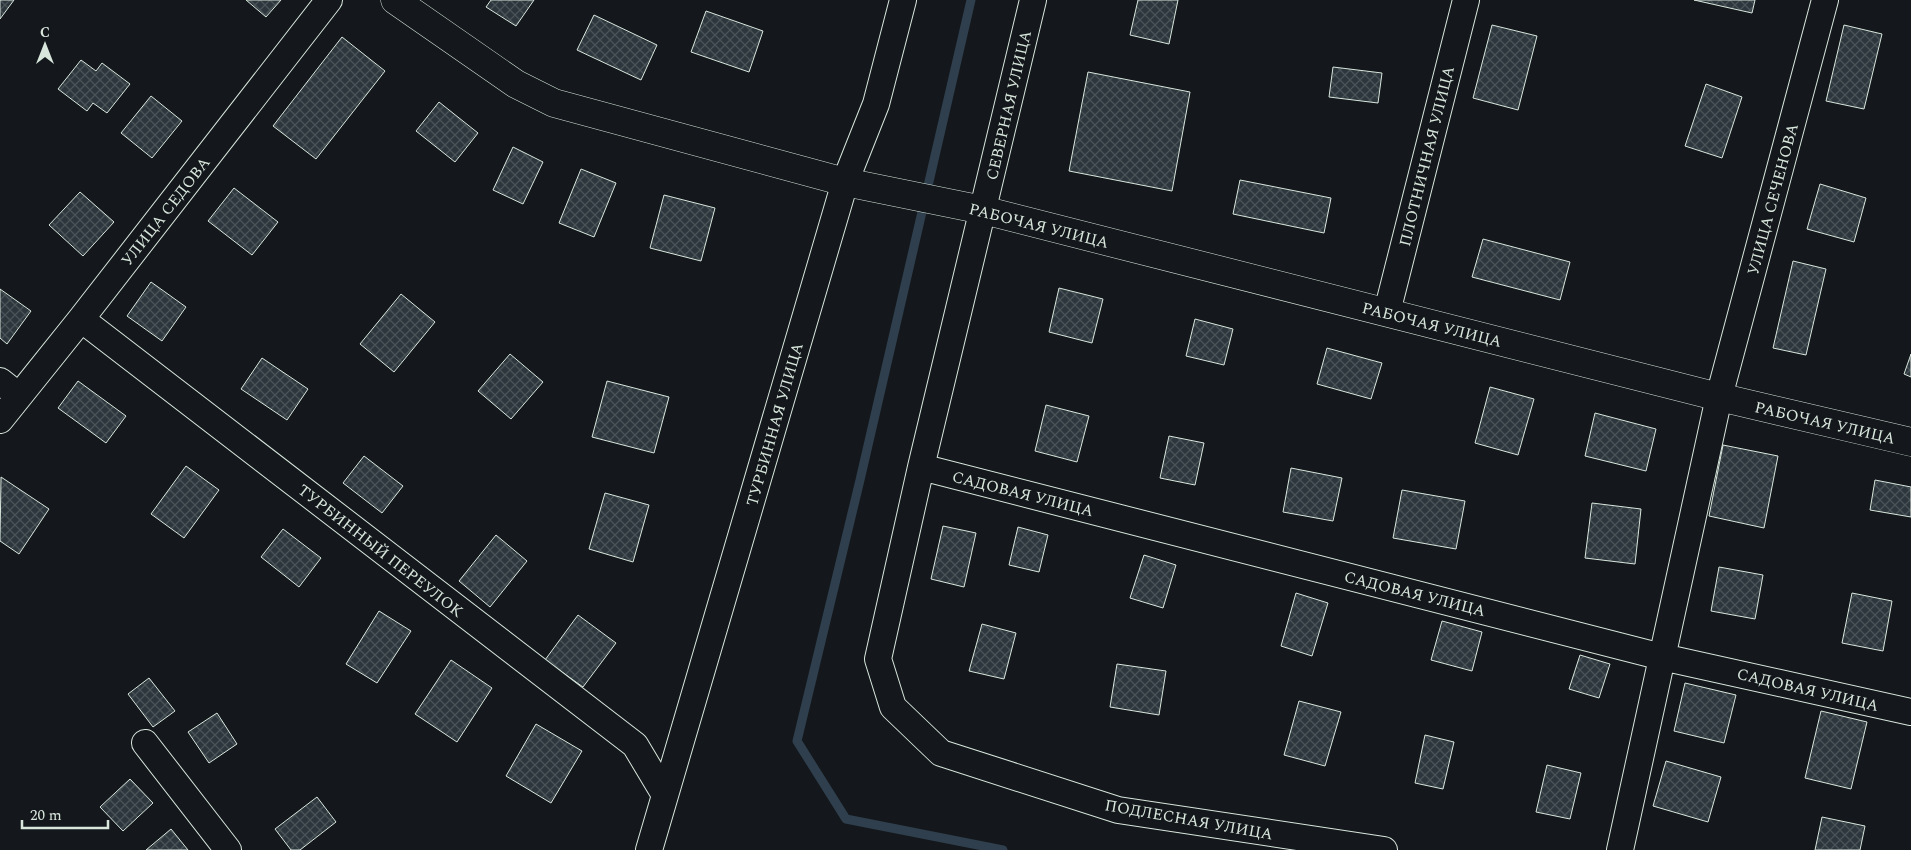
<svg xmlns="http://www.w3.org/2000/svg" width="1911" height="850" viewBox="0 0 1911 850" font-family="Spectral,serif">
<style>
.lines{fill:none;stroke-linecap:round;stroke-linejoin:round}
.stream{stroke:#2f3f4d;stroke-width:9}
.building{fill:url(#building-cross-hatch);stroke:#d8e6dc}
.minor-casing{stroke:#d8e6dc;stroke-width:28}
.tertiary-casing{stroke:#d8e6dc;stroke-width:29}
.minor{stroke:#14181c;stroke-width:26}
.tertiary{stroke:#14181c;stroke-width:28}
.labels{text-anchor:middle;stroke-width:4;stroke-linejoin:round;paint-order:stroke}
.street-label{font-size:16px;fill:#d8e6dc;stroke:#14181c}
</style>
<defs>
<pattern id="building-cross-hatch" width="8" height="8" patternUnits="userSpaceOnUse" patternTransform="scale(1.25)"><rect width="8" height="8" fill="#2c363c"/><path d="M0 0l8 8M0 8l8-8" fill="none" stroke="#4a5358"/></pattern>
</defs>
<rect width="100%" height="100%" fill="#14181c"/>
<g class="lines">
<path class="stream" d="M971,0L860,480L797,741L846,819L1003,850"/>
</g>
<path class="building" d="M0,0H14L0,19Z
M246,0H281L266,17Z
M491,0H534L516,26L486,7Z
M1138,0H1178L1169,44L1130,35Z
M1694,0H1755L1752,13Z
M706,11L763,31L749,72L691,52Z
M594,15L657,45L641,80L577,50Z
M1492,25L1537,36L1518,110L1473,98Z
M1844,25L1882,34L1864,109L1826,101Z
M342,37L385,71L316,159L273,126Z
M81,60L96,71L102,63L130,84L107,113L93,103L87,111L58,89Z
M1333,67L1382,73L1378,103L1329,97Z
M1088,72L1190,92L1172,191L1069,171Z
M1706,84L1742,97L1722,158L1685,146Z
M151,96L182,121L152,158L121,133Z
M439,102L478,133L455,162L416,131Z
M513,147L543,162L523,204L493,190Z
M581,169L616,183L594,237L559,223Z
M1240,180L1331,198L1324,233L1233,214Z
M1820,184L1866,198L1854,242L1807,229Z
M234,188L278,222L252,255L208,221Z
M80,192L114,222L83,256L49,225Z
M664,195L715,208L701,261L650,248Z
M1483,239L1570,262L1560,300L1472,277Z
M1793,261L1826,269L1806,355L1773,348Z
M151,282L186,307L162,341L127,316Z
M1059,288L1103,299L1092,343L1049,332Z
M0,289L31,311L7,344L0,338Z
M401,294L435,322L394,372L360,344Z
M1195,319L1233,329L1224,365L1186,356Z
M1327,348L1382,363L1371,399L1317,384Z
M510,354L543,382L511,419L478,391Z
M1911,354V377L1904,374Z
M262,358L308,389L287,420L241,389Z
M78,381L126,416L106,443L58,408Z
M607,381L669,397L654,453L592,437Z
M1490,387L1534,399L1518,455L1475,443Z
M1046,405L1089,416L1077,462L1035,451Z
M1595,413L1656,429L1646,471L1585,456Z
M1169,436L1204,443L1195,485L1160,478Z
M1723,445L1778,456L1764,528L1709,516Z
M364,456L403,486L382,513L343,483Z
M186,466L219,490L184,538L151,514Z
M1291,468L1342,478L1333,521L1283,512Z
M1,477L49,509L19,554L0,541Z
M1875,480L1911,487V517L1870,510Z
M1402,490L1465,501L1456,549L1393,538Z
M605,493L649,505L633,562L589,549Z
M1592,503L1641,509L1635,564L1585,558Z
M943,526L976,533L964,587L931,579Z
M1018,527L1048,535L1039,572L1009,565Z
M283,529L321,558L299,587L261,557Z
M496,535L527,561L490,607L459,581Z
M1144,555L1176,565L1163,608L1130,598Z
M1719,567L1763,575L1755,619L1711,611Z
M1296,593L1328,603L1312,656L1281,646Z
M1852,593L1892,601L1883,651L1842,643Z
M379,611L411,631L377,683L346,664Z
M578,615L616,643L583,687L545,660Z
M1442,621L1482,632L1472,671L1431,660Z
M982,624L1016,633L1004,679L969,671Z
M1580,655L1610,664L1599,698L1569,689Z
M451,660L492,688L457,742L415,714Z
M1117,664L1166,671L1159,715L1110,707Z
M149,678L175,711L153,727L128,694Z
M1685,683L1736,695L1724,743L1674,731Z
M1299,701L1341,712L1325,766L1284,755Z
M1821,711L1867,722L1851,789L1805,778Z
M217,713L237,744L209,763L188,732Z
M536,724L582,751L551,803L506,776Z
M1425,735L1454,742L1443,789L1415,783Z
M1666,761L1721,777L1708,822L1653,806Z
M1547,765L1581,773L1570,819L1536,812Z
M130,779L153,803L123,831L100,807Z
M317,797L336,822L300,850H291L275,829Z
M1822,817L1865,826L1860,850H1815Z
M171,829L188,850H146Z"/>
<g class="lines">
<defs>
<path id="minor" d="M1033,0L921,467L878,659L893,707L941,753L1118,810L1384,850
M1387,312L1466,0
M81,319L635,745L665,795
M0,381L19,396
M0,420L81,319L329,0
M921,467L1662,657L1911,712
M145,743L228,850
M649,850L845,182L876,104L903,0
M1620,850L1719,397L1825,0"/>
<path id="tertiary" d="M395,0L516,84L554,103L845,182L983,210L1719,397L1911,442"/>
</defs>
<use href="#minor" class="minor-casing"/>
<use href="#tertiary" class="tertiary-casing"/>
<use href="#minor" class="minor"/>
<use href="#tertiary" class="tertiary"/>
</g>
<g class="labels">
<g class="street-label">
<text transform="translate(1008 105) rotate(-77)" y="6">СЕВЕРНАЯ УЛИЦА</text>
<text transform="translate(1426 156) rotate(-76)" y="6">ПЛОТНИЧНАЯ УЛИЦА</text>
<text transform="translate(1772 199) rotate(-75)" y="6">УЛИЦА СЕЧЕНОВА</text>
<text transform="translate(165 211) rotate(-52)" y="6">УЛИЦА СЕДОВА</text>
<text transform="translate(1039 225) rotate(14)" y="6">РАБОЧАЯ УЛИЦА</text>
<text transform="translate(1432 324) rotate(14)" y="6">РАБОЧАЯ УЛИЦА</text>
<text transform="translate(1825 422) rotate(13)" y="6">РАБОЧАЯ УЛИЦА</text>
<text transform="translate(774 424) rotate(-74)" y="6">ТУРБИННАЯ УЛИЦА</text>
<text transform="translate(1023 493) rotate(14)" y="6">САДОВАЯ УЛИЦА</text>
<text transform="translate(381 550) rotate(38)" y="6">ТУРБИННЫЙ ПЕРЕУЛОК</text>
<text transform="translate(1415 593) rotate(14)" y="6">САДОВАЯ УЛИЦА</text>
<text transform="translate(1808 689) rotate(13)" y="6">САДОВАЯ УЛИЦА</text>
<text transform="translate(1189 819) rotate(10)" y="6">ПОДЛЕСНАЯ УЛИЦА</text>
</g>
</g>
<g transform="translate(45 45)" stroke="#14181c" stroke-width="4" paint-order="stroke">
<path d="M0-4L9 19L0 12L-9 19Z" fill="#d8e6dc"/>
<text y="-8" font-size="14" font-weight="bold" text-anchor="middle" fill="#d8e6dc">С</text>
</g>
<path d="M22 820v8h86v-8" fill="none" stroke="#d8e6dc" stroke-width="2.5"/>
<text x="30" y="820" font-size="15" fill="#d8e6dc" stroke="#14181c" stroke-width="4" paint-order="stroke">20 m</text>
</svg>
